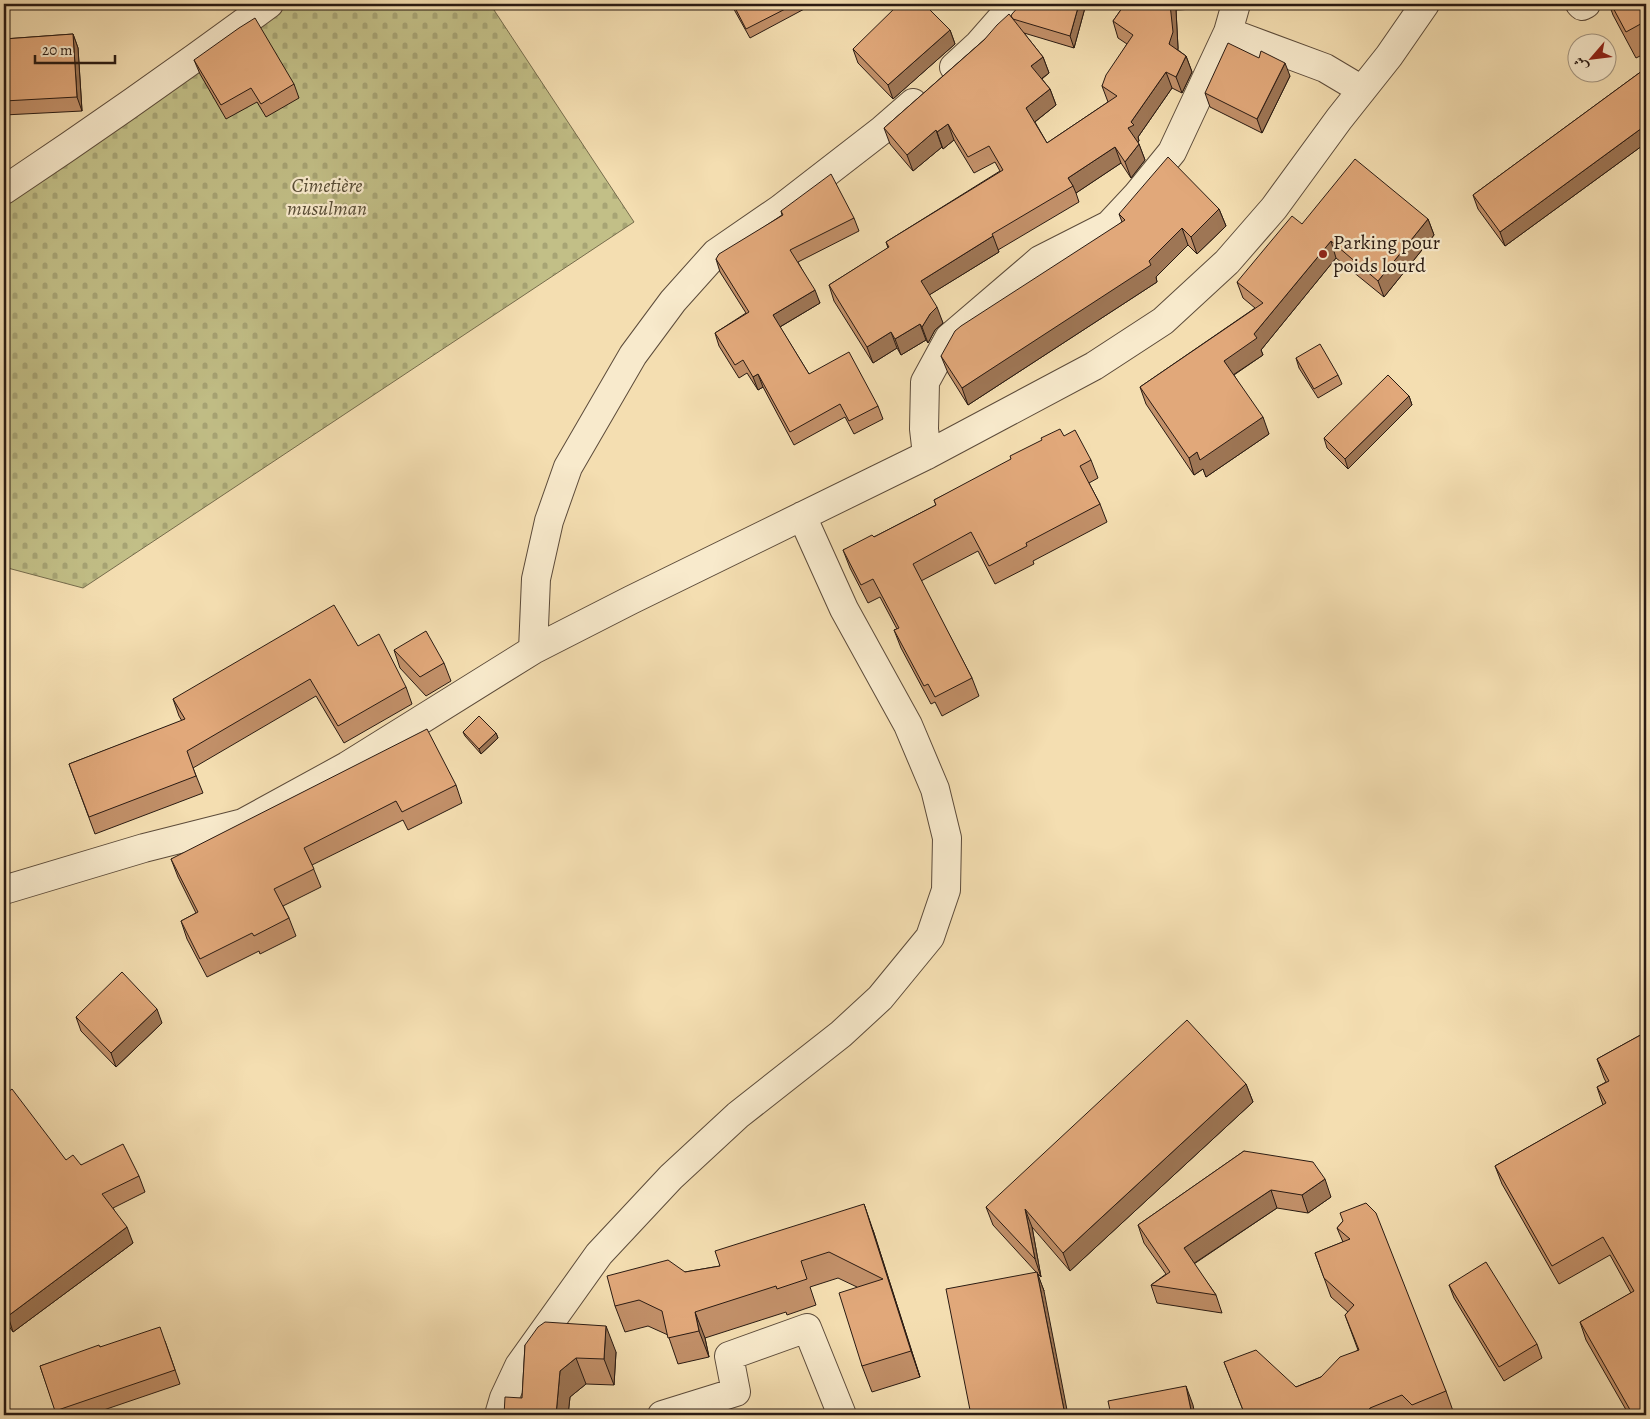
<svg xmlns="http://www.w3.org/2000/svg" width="1650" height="1419" viewBox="0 0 1650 1419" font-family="Alegreya,Amiri,serif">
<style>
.cemetery{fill:url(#cemetery-stones);stroke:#766c4c}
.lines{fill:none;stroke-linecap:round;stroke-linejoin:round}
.minor-casing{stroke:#5c4b3a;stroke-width:30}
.minor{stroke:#f8eacc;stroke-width:28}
.wall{fill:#c29069;stroke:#291a12}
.shaded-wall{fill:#9e7655;stroke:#291a12}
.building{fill:#e1a87a;stroke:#291a12}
.poi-dot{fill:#8f2418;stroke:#f8eacc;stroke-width:2}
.labels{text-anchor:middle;stroke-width:4.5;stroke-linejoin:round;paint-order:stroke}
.park-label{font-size:20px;font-style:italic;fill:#574c35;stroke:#f8eacc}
.poi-label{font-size:20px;fill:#291a12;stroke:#f8eacc;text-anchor:start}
</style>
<defs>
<pattern id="cemetery-stones" width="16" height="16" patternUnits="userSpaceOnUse" patternTransform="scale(1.25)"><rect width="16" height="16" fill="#c2bf87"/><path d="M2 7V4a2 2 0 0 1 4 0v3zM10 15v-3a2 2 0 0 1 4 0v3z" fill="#a7a474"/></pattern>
</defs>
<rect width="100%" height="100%" fill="#f4deb1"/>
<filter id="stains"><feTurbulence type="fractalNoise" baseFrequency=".004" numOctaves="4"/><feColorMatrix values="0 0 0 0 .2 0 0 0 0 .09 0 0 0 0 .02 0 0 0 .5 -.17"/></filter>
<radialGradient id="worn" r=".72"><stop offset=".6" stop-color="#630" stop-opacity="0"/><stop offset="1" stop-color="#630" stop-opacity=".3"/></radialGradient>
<path class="cemetery" d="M268,4H490L634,222L83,588L4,567V195Z"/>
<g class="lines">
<defs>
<path id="minor" d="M1580,4L1582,6L1586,4
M1228,32L1325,68L1362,90
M954,67L979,44L1014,4
M4,190C94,130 182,68 269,4
M927,455L924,429L925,382L949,338L1040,260L1109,225L1137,195L1172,152L1228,32L1236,4
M533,650L536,579L549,521L568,467L633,355L673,301L716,253L780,209L882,130L913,103
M4,890L144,848L243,823L347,766L533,650L631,600L927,455L1094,366L1163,321L1227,262L1274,208L1339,119L1389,56L1425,4
M499,1415L504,1398L519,1366L599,1254L671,1177L738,1115L841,1034L880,998L930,937L946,890L947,838L935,789L908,725L844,609L802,516
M662,1415L736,1392L729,1356L807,1328L842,1415"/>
</defs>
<use href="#minor" class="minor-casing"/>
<use href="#minor" class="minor"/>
</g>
<path class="wall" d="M731,4H806L808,7L750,38Z
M1086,4L1074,48L1024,33L1043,57L1049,73L1042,79L1050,89L1056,105L1035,122L1047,143L1108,102L1102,86L1127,44L1118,38L1113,21L1125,4H1214L1213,8L1176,10L1178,48V50L1186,56L1192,72L1182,93L1172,88L1138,137L1139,141L1138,142L1145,160L1131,178L1121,163L1076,193L1079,202L998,250L999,252L929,295L943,323L935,330L928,343L926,340L901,355L897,348L873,363L834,301L829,285L888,248L886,242L1000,171L995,162L974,173L954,140L943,149L942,147L913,171L890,144L884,128L1011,16Z
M1609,4H1646V53L1636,58L1613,15Z
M950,30L955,44L893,99L858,63L853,49Z
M73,34L78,48L82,111L4,115V39Z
M194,60L294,84L299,98L266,117L257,102L226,119L200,74Z
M1646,68V143L1505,246L1478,209L1473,195Z
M1290,76L1262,133L1210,107L1205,93Z
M1219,209L1226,226L1197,254L1188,245L1156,277L1157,282L968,405L948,373L941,356L1122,222L1119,214Z
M781,211L854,218L859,231L798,262L820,303L780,327L809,374L878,406L883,419L854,434L845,417L794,445L763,387L758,390L747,373L739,378L719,346L715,333L746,313L720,272L716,259L782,215Z
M1428,219L1434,235L1384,297L1336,258L1261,350L1263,355L1234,375L1269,434L1206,477L1203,469L1194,475L1146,404L1140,387L1255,308L1243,298L1237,282L1302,224Z
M1296,358L1338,375L1342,384L1318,398L1299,368Z
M1409,396L1412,405L1348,469L1327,448L1324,438Z
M1064,436L1091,460L1098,478L1089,483L1100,504L1107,522L1033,561L1034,564L995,584L978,551L921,581L972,678L979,696L942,716L935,702L931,704L901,648L894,630L897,629L880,597L868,603L850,568L843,550L874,537L936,505L934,500Z
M358,646L406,687L412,704L344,743L316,696L193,768L203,793L95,834L69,764L182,721L179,716L173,699Z
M394,650L444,663L451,681L426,696L400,668Z
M463,732L496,733L498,738L481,754L465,736Z
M456,785L462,803L408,830L403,820L312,865L321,887L283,906L289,918L296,936L260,954L259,951L207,977L187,939L181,921L196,913L178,877L171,859Z
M76,1017L162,1023L116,1067L81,1031Z
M1646,1032V1415H1629L1586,1340L1580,1322L1631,1293L1610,1255L1559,1284L1502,1184L1495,1166L1603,1105L1597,1087L1606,1082L1604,1078L1597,1059Z
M1246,1084L1253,1102L1070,1271L1032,1227L1041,1277L1037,1273L1044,1291L1036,1272L993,1225L986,1207Z
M4,1095L66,1160L81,1165L139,1176L145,1192L113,1208L133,1243L13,1332L4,1319Z
M1244,1151L1331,1197L1308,1213L1277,1208L1194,1264L1216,1295L1222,1313L1157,1303L1151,1285L1166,1274L1144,1243L1138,1225Z
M1343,1221L1446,1391L1453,1411L1442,1415H1245L1224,1362L1296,1387L1321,1377L1358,1350L1345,1315L1348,1312L1331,1297L1315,1253L1343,1242L1337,1228Z
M873,1230L920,1377L872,1392L862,1366L857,1287L838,1278L810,1287L816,1305L787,1315L786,1312L705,1338L709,1357L678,1364L668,1335L648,1326L625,1332L615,1306L685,1272L720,1266Z
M1449,1285L1537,1344L1542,1358L1504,1381L1454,1298Z
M165,1341L180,1384L89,1415H57L40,1366L100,1347Z
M525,1345L616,1352L614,1385L586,1384L570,1397L568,1415H504L522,1398Z"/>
<path class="shaded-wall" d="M1079,4H1086L1074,48L1070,36Z
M1170,4H1173L1176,10L1178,48L1175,60L1169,44Z
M950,30L955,44L893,99L888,85Z
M73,34L78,48L82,111L77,97Z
M1186,56L1192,72L1182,93L1176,77Z
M1043,57L1049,73L1037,82L1031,66Z
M1285,63L1290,76L1262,133L1257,119Z
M1166,72L1172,88L1138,137L1139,141L1134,144L1128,128L1131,122Z
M1050,89L1056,105L1032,124L1026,108Z
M948,124L954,140L943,149L937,132Z
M1646,125V143L1505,246L1500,232Z
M936,130L942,147L913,171L907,155Z
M1139,144L1145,160L1131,178L1125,162Z
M1115,147L1121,163L1076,193L1073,186L1068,178Z
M1219,209L1226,226L1197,254L1191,237Z
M1428,219L1434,235L1384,297L1378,281Z
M1182,228L1188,245L1156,277L1157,282L968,405L962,388L1149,261Z
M993,236L999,252L926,297L921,281Z
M1331,241L1336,258L1261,350L1263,355L1230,377L1224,361L1254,334Z
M815,290L820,303L778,328L773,315Z
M937,307L943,323L935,330L928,343L922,327L930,314Z
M920,324L926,340L901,355L895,339Z
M891,332L897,348L873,363L867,347Z
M758,374L763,387L758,390L753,377Z
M1409,396L1412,405L1348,469L1345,459Z
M1263,417L1269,434L1206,477L1203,469L1194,475L1189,458L1197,452Z
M496,733L498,738L481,754L479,749Z
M157,1009L162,1023L116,1067L111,1053Z
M1246,1084L1253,1102L1070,1271L1063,1253Z
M1325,1179L1331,1197L1308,1213L1302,1195Z
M1271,1190L1277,1208L1190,1266L1184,1248Z
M864,1204L873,1230L920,1377L911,1351Z
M1025,1209L1032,1227L1041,1277L1035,1259Z
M127,1227L133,1243L13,1332L8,1316Z
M1037,1272L1044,1291L1068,1415H1065Z
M695,1312L705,1338L709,1357L699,1331Z
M606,1326L616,1352L614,1385L604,1359Z
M576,1358L586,1384L570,1397L568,1415H556L560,1371Z
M1186,1386L1193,1405L1195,1415H1192Z
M1370,1408L1372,1415H1363Z"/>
<path class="building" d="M733,4H795L746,29Z
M899,4H924L950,30L888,85L853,49Z
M1021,4H1079L1070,36L1013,19L1011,16L1012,14Z
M1125,4H1170L1173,32L1169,44L1186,56L1176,77L1166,72L1131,122L1134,125L1128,128L1139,144L1125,162L1115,147L1068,178L1073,186L992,234L993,236L921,281L937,307L930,314L922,327L920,324L895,339L891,332L867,347L829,285L889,247L886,242L1003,170L989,146L968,157L948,124L937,132L936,130L907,155L884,128L984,40L997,25L1009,14L1043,57L1031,66L1050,89L1026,108L1047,143L1117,96L1102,86L1106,75L1133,35L1113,21Z
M1611,4H1646V21L1626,32Z
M255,18L294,84L261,104L251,88L221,105L194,60L239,28Z
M73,34L77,97L4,101V39Z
M1228,43L1259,58L1261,51L1285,63L1257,119L1205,93Z
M1646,68V125L1500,232L1473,195Z
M1168,157L1219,209L1191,237L1182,228L1149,261L1151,265L962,388L941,356L955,331L961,326L1125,220L1119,214Z
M1355,159L1428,219L1378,281L1331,241L1254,334L1257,338L1224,361L1263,417L1200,460L1197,452L1189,458L1140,387L1263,303L1237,282L1292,216L1302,224Z
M831,174L854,218L790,250L815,290L773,315L809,374L849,352L878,406L849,421L840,404L790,432L758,374L753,377L743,360L735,365L715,333L749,312L716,259L719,254L783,215L781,211Z
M1320,344L1338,375L1314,389L1296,358Z
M1388,375L1409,396L1345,459L1324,438Z
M1060,429L1064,436L1075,430L1091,460L1080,466L1100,504L1026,543L1027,546L989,566L971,532L913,564L972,678L935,697L928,684L924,686L894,630L899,628L873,579L861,585L843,550L872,535L874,537L936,505L934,500L1011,459L1010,456L1042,440L1041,438Z
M334,605L358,646L379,634L406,687L338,726L310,679L187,751L196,776L89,817L69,764L185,719L173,699Z
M426,631L444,663L420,677L394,650Z
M479,716L496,733L479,749L463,732Z
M427,729L456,785L402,812L396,801L304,848L314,869L274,889L289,918L254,936L252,933L200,959L181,921L198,912L171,859Z
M122,972L157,1009L111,1053L76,1017Z
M1187,1020L1246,1084L1063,1253L1025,1209L1035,1259L986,1207Z
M1646,1032V1412L1640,1415H1633L1580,1322L1634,1291L1603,1237L1552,1266L1495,1166L1606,1103L1597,1087L1609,1081L1597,1059Z
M12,1089L66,1160L73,1155L81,1165L123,1144L139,1176L102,1194L127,1227L8,1316L4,1311V1095Z
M1244,1151L1313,1162L1325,1179L1302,1195L1271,1190L1184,1248L1216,1295L1151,1285L1170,1272L1138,1225Z
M1366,1203L1376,1213L1446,1391L1412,1405L1402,1395L1370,1408L1363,1415H1245L1224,1362L1256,1350L1296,1387L1321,1377L1340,1357L1359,1350L1345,1315L1354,1305L1324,1278L1315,1253L1350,1239L1337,1228L1343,1221L1340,1213Z
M864,1204L911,1351L862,1366L839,1293L883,1279L829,1252L801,1261L807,1279L777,1289L776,1286L695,1312L699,1331L668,1338L662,1311L639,1300L615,1306L607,1276L668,1260L685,1272L720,1266L715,1251Z
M1486,1262L1537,1344L1499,1367L1449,1285Z
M1037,1272L1065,1415H971L946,1289Z
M545,1322L606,1326L604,1359L576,1358L560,1371L556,1415H504L505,1397L522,1398L525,1345L538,1327Z
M160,1327L175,1370L55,1411L40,1366L99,1345L100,1347Z
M1186,1386L1192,1415H1111L1108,1401Z"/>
<circle class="poi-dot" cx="1323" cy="254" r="5"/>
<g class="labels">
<g class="park-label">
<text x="327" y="192">Cimetière<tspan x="327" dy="23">musulman</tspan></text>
</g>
<g class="poi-label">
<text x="1333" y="249">Parking pour<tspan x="1333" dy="23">poids lourd</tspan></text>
</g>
</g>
<rect width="1650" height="1419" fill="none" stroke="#f4deb1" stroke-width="20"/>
<rect x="5" y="5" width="1640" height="1409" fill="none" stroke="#291a12" stroke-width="2.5"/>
<rect x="10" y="10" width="1630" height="1399" fill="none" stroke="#291a12"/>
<g transform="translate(1592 58) rotate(242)"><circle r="24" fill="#f8eacc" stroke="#a59782"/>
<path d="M0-4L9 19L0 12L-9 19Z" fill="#8f2418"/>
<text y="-8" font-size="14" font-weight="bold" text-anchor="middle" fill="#291a12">ش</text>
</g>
<path d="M35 55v8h80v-8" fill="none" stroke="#291a12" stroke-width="2.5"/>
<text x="42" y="55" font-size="15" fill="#291a12" stroke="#f8eacc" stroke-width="4" paint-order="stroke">20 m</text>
<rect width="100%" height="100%" filter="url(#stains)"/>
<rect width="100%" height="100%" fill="url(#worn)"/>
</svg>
